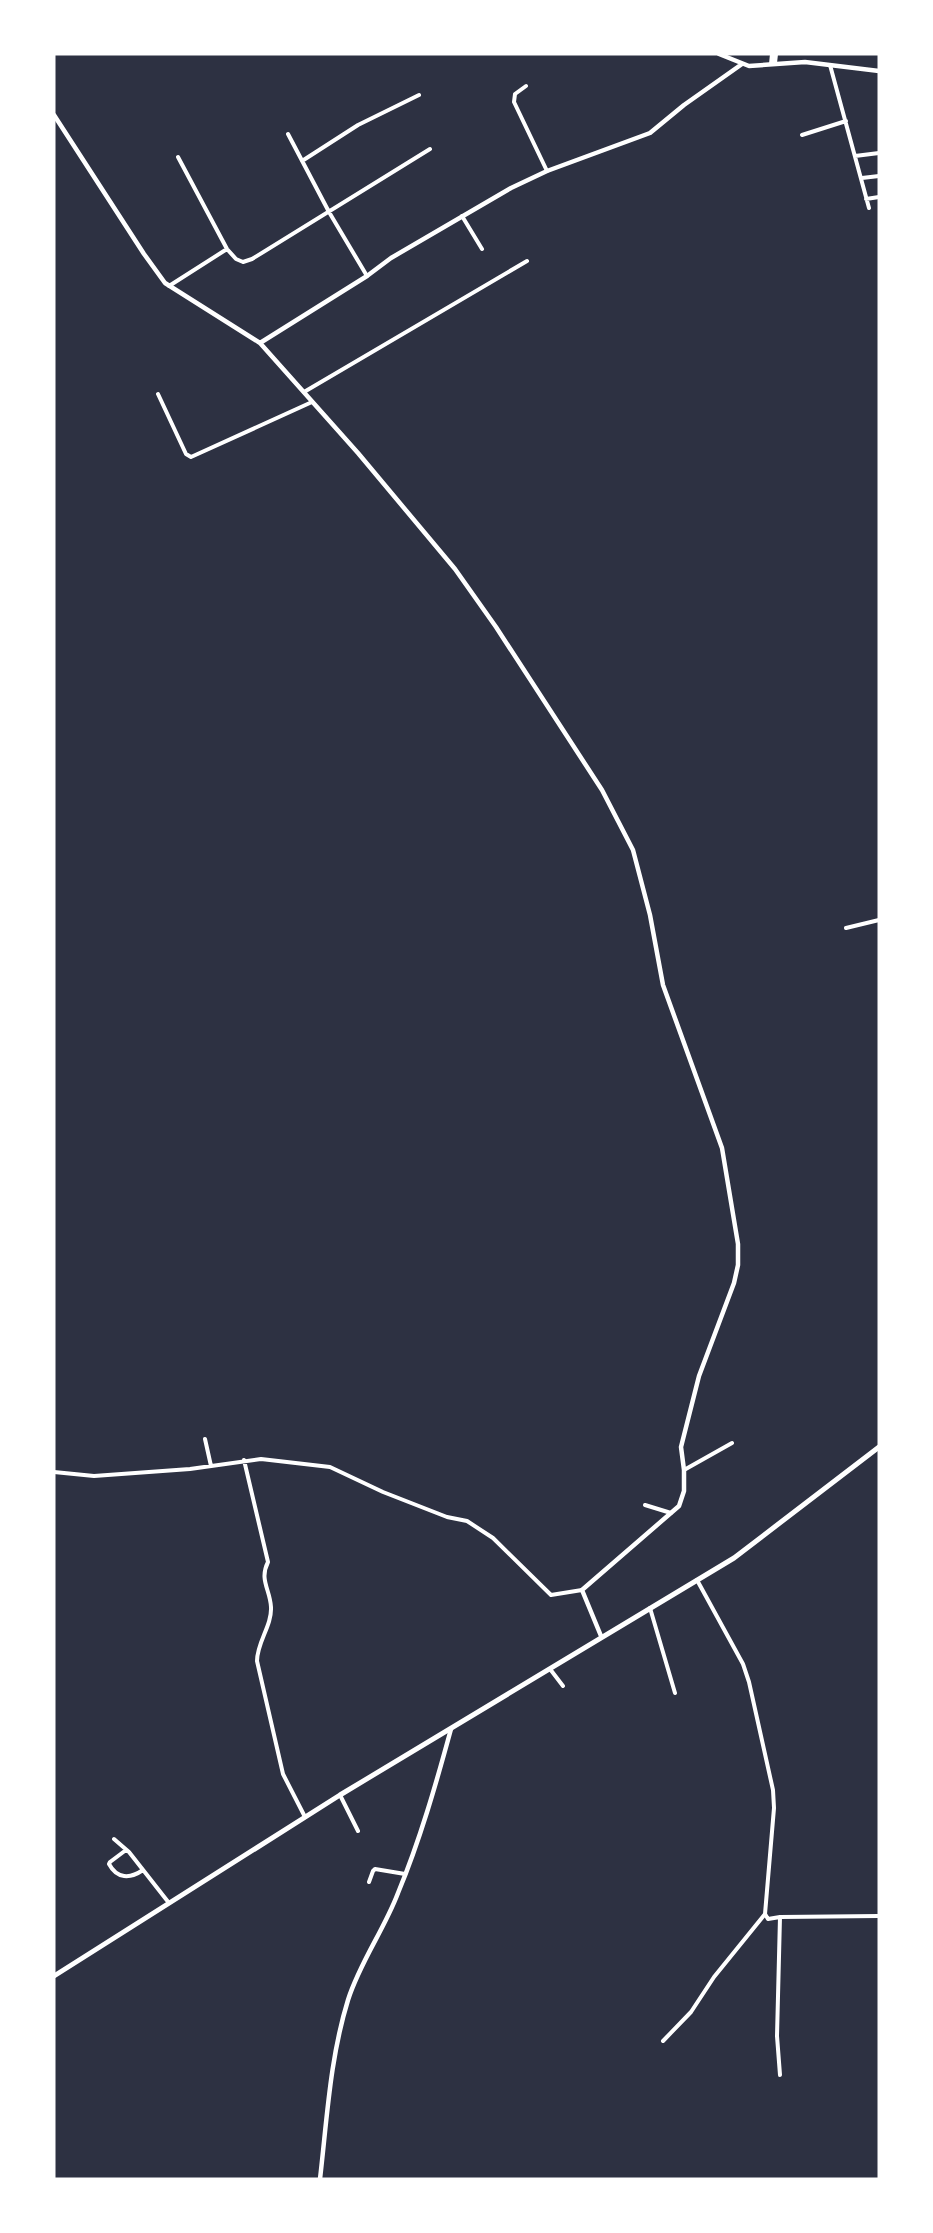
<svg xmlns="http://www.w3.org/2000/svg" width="933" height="2233" viewBox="0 0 933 2233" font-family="Raleway,sans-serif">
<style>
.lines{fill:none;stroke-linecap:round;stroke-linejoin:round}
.minor{stroke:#fff;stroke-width:4}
.tertiary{stroke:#fff;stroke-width:4.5}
.secondary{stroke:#fff;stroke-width:5}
</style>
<rect width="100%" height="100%" fill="#2d3142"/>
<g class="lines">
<path class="minor" d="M775,63L776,54
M771,64L772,54
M830,65L869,208
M526,86L515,94L514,102L547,171
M288,134L329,212L367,276
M802,135L846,121
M855,156L879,153
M178,157L227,249L236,259L243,262L252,259L430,149
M302,161L358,125L419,95
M862,178L879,176
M866,199L879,197
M462,216L482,249
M169,286L227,249
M304,392L527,261
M158,394L186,454L191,457L312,402
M846,928L879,920
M205,1439L211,1466
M244,1460L268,1562C259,1580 270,1589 271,1607C272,1626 257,1642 257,1661L283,1774L305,1817
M684,1470L732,1443
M54,1472L94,1476L190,1469L261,1459L330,1467L383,1492L447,1517L467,1521L493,1538L551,1595L582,1590
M645,1505L671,1513
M650,1608L675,1693
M550,1669L563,1686
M340,1795L358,1831
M114,1839L129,1852L169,1903
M126,1850L110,1862L109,1864C117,1879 130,1879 143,1870
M369,1882L373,1871L375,1869L405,1874
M765,1914L768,1919L780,1917L879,1916
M663,2041L691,2012L714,1977L765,1914L774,1808L773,1790L749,1682L743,1664L697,1580
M780,2075L777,2036L780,1917"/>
<path class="tertiary" d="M719,54L749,66L805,62L879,71
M54,115L144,254L165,283L260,343L367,276L391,258L511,188L547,171L650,133L684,105L742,64
M260,343L358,453L455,569L496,627L602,790L633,850L650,915L663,985L722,1148L738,1244V1265L734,1283L699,1376L681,1447L684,1470V1491L679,1506L582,1590L601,1636
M320,2179C327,2119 330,2058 348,2000C360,1962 384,1930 398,1893C420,1840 436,1784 451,1729"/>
<path class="secondary" d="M54,1976L340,1795L734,1558L879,1447"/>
</g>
<rect width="933" height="2233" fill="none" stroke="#ffffff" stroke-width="111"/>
</svg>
